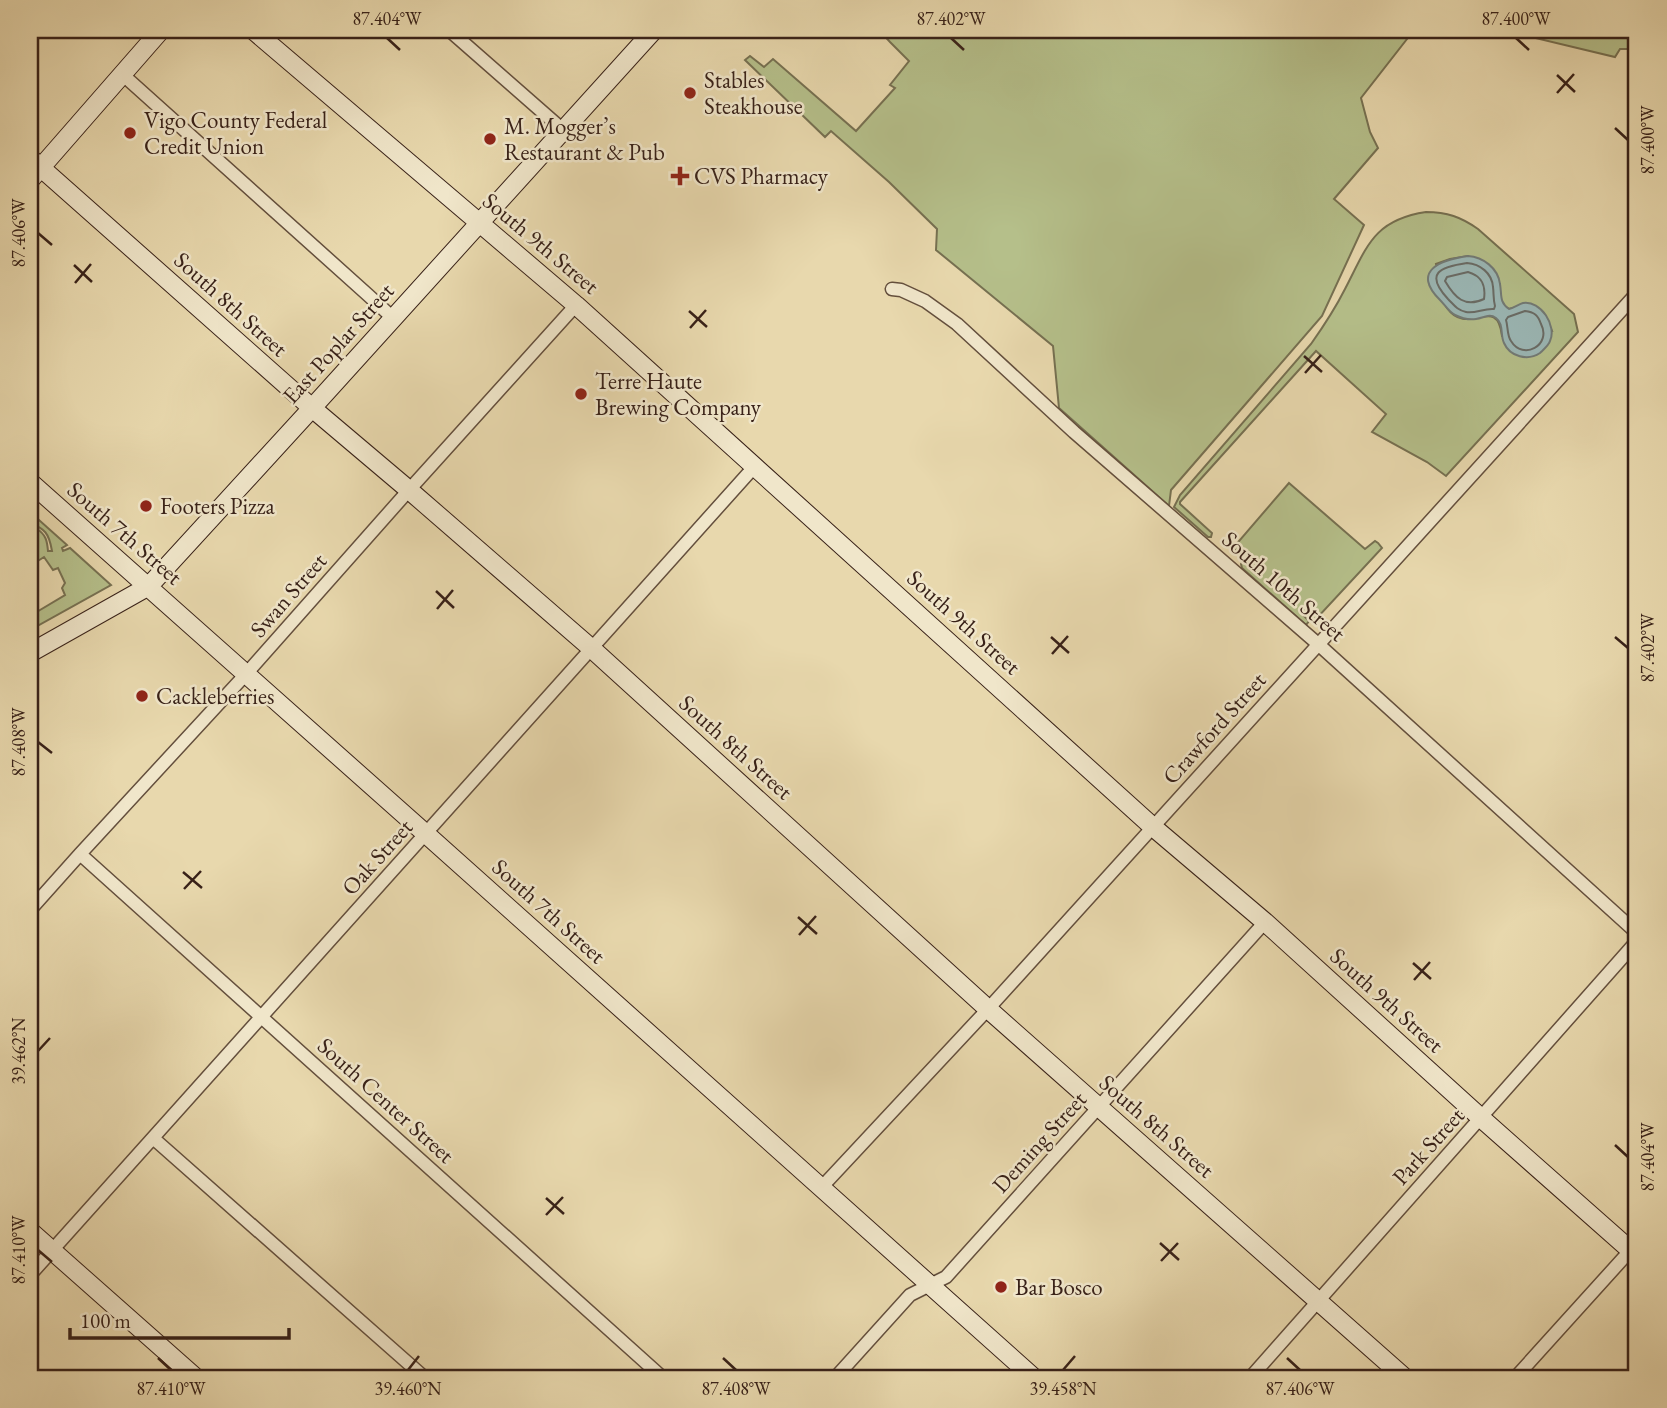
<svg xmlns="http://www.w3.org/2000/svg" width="1667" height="1408" viewBox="0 0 1667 1408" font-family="'EB Garamond',serif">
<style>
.green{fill:#b5bf8a;stroke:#767051;stroke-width:2;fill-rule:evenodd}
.water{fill:#9bb7b5;stroke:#737b76;stroke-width:2}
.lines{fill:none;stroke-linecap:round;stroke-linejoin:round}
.shore{stroke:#6a6c66;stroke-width:2}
.street-casing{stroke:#644f3d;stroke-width:15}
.secondary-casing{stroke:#382118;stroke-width:20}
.street{stroke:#f0e6ca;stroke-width:12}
.secondary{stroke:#f0e6ca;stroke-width:18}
.ticks{fill:none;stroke:#382118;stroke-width:2.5}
.poi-dot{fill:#8f2418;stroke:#f0e6ca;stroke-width:2.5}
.labels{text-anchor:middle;stroke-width:5;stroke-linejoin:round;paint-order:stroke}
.poi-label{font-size:23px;fill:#382118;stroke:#f0e6ca;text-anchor:start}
.street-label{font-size:23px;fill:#382118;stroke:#f0e6ca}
.neatline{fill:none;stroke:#382118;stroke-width:2.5}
.ticks-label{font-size:18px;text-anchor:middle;fill:#382118}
</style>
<rect width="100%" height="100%" fill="#e8d8ad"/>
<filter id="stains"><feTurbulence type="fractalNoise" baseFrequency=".00286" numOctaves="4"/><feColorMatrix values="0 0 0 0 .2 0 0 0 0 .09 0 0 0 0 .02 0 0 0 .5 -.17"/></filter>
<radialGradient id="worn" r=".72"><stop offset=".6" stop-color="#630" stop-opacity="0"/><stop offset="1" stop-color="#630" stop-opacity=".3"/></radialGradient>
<path class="green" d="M879,30H1414L1361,98L1370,132L1378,148L1334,199L1364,225L1322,316L1171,490L1169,506L1059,408L1053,346L936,250L937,229L889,182L831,131L825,137L745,60L750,56L764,67L773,59L856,131L895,88L890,85L909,61L890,42Z
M1416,30H1637V49H1620L1615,57L1502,30L1448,37Z
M1426,212C1447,212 1461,217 1478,229L1574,314L1578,332L1446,476L1427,462L1372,432L1386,414L1316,351L1180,502V504L1212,533L1211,537H1208L1174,507L1180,495L1311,344C1323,327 1335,309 1345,289C1367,247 1373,220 1426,212ZM1468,256L1500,285C1500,295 1499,304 1509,309L1517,307L1543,312L1552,331L1502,336C1497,293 1468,338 1447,308C1440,299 1439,276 1436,264L1450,259Z
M1289,483L1365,549L1375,541L1378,543L1382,548L1317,618L1314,620L1306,613L1303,615L1309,621L1306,625L1242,568L1241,564L1246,558L1233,548Z
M30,512L67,545L62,548L63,551L70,548L111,585L30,630V616L65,595L62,588L65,583L58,568L53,570L44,557L30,566V530L36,528C46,535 47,540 48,551H52C49,533 45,529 30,523Z"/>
<path class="water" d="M1468,256C1483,257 1498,268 1500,284C1502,295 1499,302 1509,309C1514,308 1519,304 1523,303C1541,300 1557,326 1550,341C1549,345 1543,350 1540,353C1528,361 1510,357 1504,343C1500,335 1504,324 1496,318C1489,313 1484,318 1476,319C1469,320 1461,318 1455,315C1449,312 1445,305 1440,300C1411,271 1440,260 1468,256Z"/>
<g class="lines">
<path class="shore" d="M1467,263C1480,264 1492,273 1493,287C1494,294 1493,299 1495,306L1494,309C1484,308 1475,314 1466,312C1457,310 1454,305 1448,299C1424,273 1440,267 1467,263Z
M1468,272C1482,276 1486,285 1484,299C1465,308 1455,298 1445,281L1447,277Z
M1525,311C1534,312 1538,315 1541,324C1552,345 1523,361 1511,341C1507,336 1508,326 1506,320L1508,317Z"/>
<defs>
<path id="street" d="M449,30L563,130
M122,74L368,295L393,318
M892,289L901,290L925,301L957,324L1074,432L1318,644L1637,933
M80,854L663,1378
M30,910L80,854L246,674L409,490L576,305
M153,1138L425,1378
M820,1189L988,1009L1637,293
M30,1275L754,467
M835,1378L910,1295L946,1277L1265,922
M1250,1378L1637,941
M1515,1378L1637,1243"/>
<path id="secondary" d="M253,30L576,305L1153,827L1265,922L1481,1118L1637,1256
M30,158L312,408L409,490L591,648L988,1009L1405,1378
M30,180L161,30
M30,482L426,834L1034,1378
M30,653L149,586L312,408L654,30
M30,1231L196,1378"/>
</defs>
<use href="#street" class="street-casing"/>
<use href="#secondary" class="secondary-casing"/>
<use href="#street" class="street"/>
<use href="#secondary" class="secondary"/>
</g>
<path class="ticks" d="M387,38L400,50M951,38L964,50M1516,38L1529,50M1557,75L1575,92M1557,93L1574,74M1615,128L1628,140M38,233L52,245M74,265L92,282M75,283L91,264M689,311L707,327M690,328L706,310M1304,356L1322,372M1305,373L1321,355M436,591L454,608M437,609L453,590M1051,637L1069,653M1615,637L1628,648M1052,654L1068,636M38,742L52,753M183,872L202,888M184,889L201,871M798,917L817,934M799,935L816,916M1413,963L1431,979M1414,980L1430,962M38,1051L50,1038M1615,1145L1628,1157M546,1198L564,1214M546,1215L563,1197M1160,1243L1179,1260M38,1250L52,1262M1161,1261L1178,1243M158,1358L171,1370M723,1358L736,1370M1287,1358L1300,1370M408,1370L419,1356M1063,1370L1075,1356"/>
<g class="poi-dot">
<circle cx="690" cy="93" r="7"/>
<circle cx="130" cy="133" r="7"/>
<circle cx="490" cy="139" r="7"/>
<path d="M676.5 165.5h7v7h7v7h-7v7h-7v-7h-7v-7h7z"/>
<circle cx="581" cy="394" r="7"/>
<circle cx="146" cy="506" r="7"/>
<circle cx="142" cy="696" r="7"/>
<circle cx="1001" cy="1287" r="7"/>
</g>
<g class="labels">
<g class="poi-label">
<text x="704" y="88">Stables<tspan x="704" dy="26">Steakhouse</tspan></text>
<text x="144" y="128">Vigo County Federal<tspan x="144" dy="26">Credit Union</tspan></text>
<text x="504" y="134">M. Mogger’s<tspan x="504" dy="26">Restaurant &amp; Pub</tspan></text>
<text x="694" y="184">CVS Pharmacy</text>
<text x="595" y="389">Terre Haute<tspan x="595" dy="26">Brewing Company</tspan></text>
<text x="160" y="514">Footers Pizza</text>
<text x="156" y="704">Cackleberries</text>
<text x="1015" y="1295">Bar Bosco</text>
</g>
<g class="street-label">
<text transform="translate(541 243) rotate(40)" y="8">South 9th Street</text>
<text transform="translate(231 304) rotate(42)" y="8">South 8th Street</text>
<text transform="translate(338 343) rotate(-48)" y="8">East Poplar Street</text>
<text transform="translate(125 533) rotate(41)" y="8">South 7th Street</text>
<text transform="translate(1284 586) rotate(41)" y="8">South 10th Street</text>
<text transform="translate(288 595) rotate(-49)" y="8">Swan Street</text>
<text transform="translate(964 622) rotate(42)" y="8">South 9th Street</text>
<text transform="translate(1214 728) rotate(-48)" y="8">Crawford Street</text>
<text transform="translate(736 747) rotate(42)" y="8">South 8th Street</text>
<text transform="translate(377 857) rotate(-48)" y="8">Oak Street</text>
<text transform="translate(549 911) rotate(42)" y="8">South 7th Street</text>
<text transform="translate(1387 1000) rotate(42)" y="8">South 9th Street</text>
<text transform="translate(386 1100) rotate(42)" y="8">South Center Street</text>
<text transform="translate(1157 1126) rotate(41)" y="8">South 8th Street</text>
<text transform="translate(1039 1142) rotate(-48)" y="8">Deming Street</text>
<text transform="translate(1428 1146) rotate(-48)" y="8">Park Street</text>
</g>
</g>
<rect width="1667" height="1408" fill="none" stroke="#e8d8ad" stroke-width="77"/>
<path d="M70 1328v10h219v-10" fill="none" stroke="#382118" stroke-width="3.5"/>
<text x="80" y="1328" font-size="21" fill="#382118" stroke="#f0e6ca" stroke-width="5" paint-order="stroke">100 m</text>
<rect x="38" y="38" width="1590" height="1332" class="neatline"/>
<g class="ticks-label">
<text x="387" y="25">87.404°W</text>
<text x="951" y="25">87.402°W</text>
<text x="1516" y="25">87.400°W</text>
<text transform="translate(1648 140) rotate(-90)" y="6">87.400°W</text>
<text transform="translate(19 233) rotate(-90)" y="6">87.406°W</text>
<text transform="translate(1648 648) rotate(-90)" y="6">87.402°W</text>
<text transform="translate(19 742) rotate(-90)" y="6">87.408°W</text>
<text transform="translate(19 1051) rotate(-90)" y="6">39.462°N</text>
<text transform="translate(1648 1157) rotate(-90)" y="6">87.404°W</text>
<text transform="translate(19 1250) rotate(-90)" y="6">87.410°W</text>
<text x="171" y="1395">87.410°W</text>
<text x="408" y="1395">39.460°N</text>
<text x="736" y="1395">87.408°W</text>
<text x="1063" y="1395">39.458°N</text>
<text x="1300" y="1395">87.406°W</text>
</g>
<rect width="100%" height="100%" filter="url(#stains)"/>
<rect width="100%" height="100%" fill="url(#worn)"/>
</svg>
